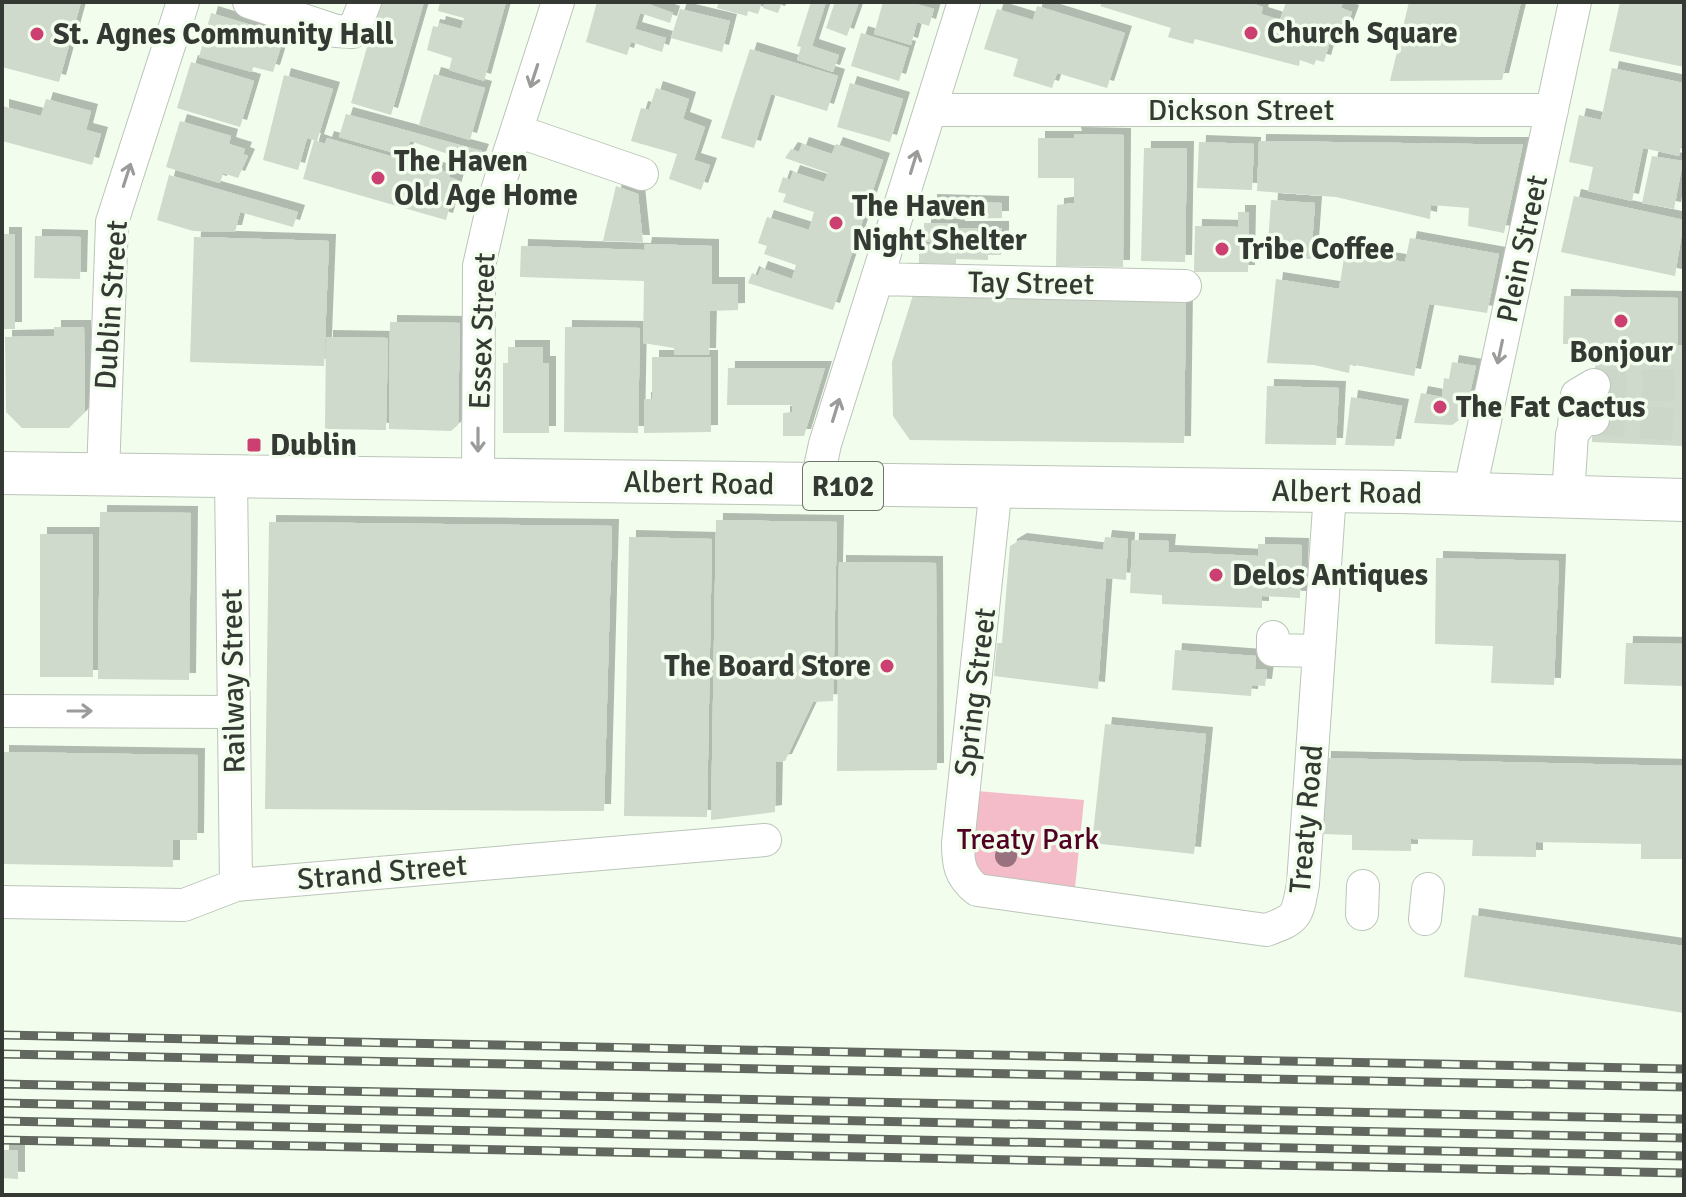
<svg xmlns="http://www.w3.org/2000/svg" width="1686" height="1197" viewBox="0 0 1686 1197" font-family="Signika,sans-serif">
<style>
.green{fill:#f4bcc9}
.building{fill:#cfd9cc;filter:url(#shadow)}
.lines{fill:none;stroke-linecap:round;stroke-linejoin:round}
.minor-tunnel{stroke:#ccd6c9;stroke-width:32;stroke-dasharray:32 16;stroke-linecap:butt}
.minor-casing{stroke:#bbc5b8;stroke-width:34}
.major-casing{stroke:#bbc5b8;stroke-width:44}
.minor{stroke:#fff;stroke-width:32}
.major{stroke:#fff;stroke-width:42}
.rail-casing{stroke:#626860;stroke-width:9}
.rail{stroke:#f2fdee;stroke-width:6;stroke-dasharray:18;stroke-linecap:butt}
.tree{fill:#9a727f}
.oneway{stroke:#9a9c99}
.poi-dot{fill:#cc4071;stroke:#f2fdee;stroke-width:3}
.labels{text-anchor:middle;stroke-width:7;stroke-linejoin:round;paint-order:stroke}
.shield{fill:#f2fdee;stroke:#6e746b;stroke-width:2}
.shield-label{font-size:28px;font-weight:bold;fill:#353933}
.poi-label{font-size:30px;font-weight:bold;fill:#353933;stroke:#f2fdee;text-anchor:start}
.street-label{font-size:30px;fill:#353933;stroke:#f2fdee}
.park-label{font-size:30px;fill:#520124;stroke:#f2fdee}
</style>
<defs>
<filter id="shadow"><feDropShadow dx="7" dy="-7" stdDeviation="0" flood-color="#0004"/></filter>
</defs>
<rect width="100%" height="100%" fill="#f2fdee"/>
<path class="green" d="M977,791L1084,800L1075,888L986,879L972,865Z"/>
<path class="building" d="M2,2H81L59,82L2,67Z
M380,2H424L391,115L351,103Z
M440,2H506L484,81L449,70L452,58L427,50L433,26L438,27L439,23L461,29L464,18L438,11Z
M597,2H643L673,13L670,23L640,13L635,29L666,38L662,52L631,42L627,55L586,42Z
M719,2H762L758,14L748,11L747,16L717,8Z
M765,2H782L778,13L763,8Z
M811,2H826L812,46L839,55L833,72L797,60L801,47L797,46Z
M835,2H859L847,36L826,28Z
M883,2H909L934,9L929,26L917,22L911,45L874,34Z
M1103,2H1249L1263,7L1261,14L1280,20L1286,2H1343L1341,8L1352,12L1346,29L1335,25L1324,62L1316,60L1314,65L1300,60L1299,66L1195,39L1193,44L1168,37L1171,28L1100,6Z
M1409,2H1521L1502,80L1390,81Z
M1620,2H1684V67L1609,51Z
M1037,6L1125,33L1107,88L1057,73L1052,88L1013,76L1018,59L984,49L997,9L1033,20Z
M680,9L730,21L722,52L671,38Z
M211,13L264,29L262,37L282,43L273,72L253,67L252,72L199,57Z
M861,33L909,48L899,81L851,66Z
M750,49L838,76L827,111L771,94L754,148L721,138Z
M191,62L254,81L240,127L177,108Z
M1612,68L1684,83V134L1679,156L1643,148L1632,201L1588,191L1593,167L1569,162L1579,115L1601,120Z
M434,74L485,88L470,140L419,125Z
M284,75L333,89L317,141L325,144L327,138L450,173L449,177L457,180L446,220L303,179L314,140L307,138L298,170L263,160Z
M850,83L903,99L890,142L837,127Z
M656,88L689,99L683,119L705,127L694,160L710,165L701,190L669,179L677,154L631,141L641,108L649,110Z
M46,99L91,111L86,130L101,134L92,165L2,141V106L41,116Z
M346,114L482,151L477,164L410,141L405,156L339,137Z
M180,121L231,136L229,144L245,149L243,154L248,156L238,178L223,173L220,183L166,167Z
M1074,134L1124,135L1123,267L1056,266L1057,205L1074,203V178H1038V138H1075Z
M1259,141L1474,144H1523L1504,233L1468,226L1469,208L1431,205L1430,219L1336,197L1257,191Z
M1199,142L1254,144L1252,190L1197,188Z
M802,144L832,154L836,144L883,160L833,310L748,283L752,273L758,276L761,268L792,279L796,265L764,254L767,246L758,243L767,217L809,230L814,212L783,202L786,194L778,192L783,177L790,180L793,172L824,182L828,173L785,158L791,149L799,152Z
M1144,148H1187L1185,262L1141,261Z
M1652,156L1683,161L1674,209L1642,203Z
M169,175L298,212L293,227L240,212L235,232L193,231L157,220Z
M616,186L638,194L643,242L603,241Z
M1574,196L1684,220L1675,276L1561,252Z
M1271,200L1315,203L1311,259L1267,257Z
M930,201L1002,203V218L930,219Z
M1238,212H1249L1248,272H1194L1195,226L1238,227Z
M924,223H958V228H1002V241L924,242Z
M2,234H15V329H2Z
M35,236L81,237L80,279L34,278Z
M194,237L329,241L324,366L190,362Z
M1410,238L1499,254L1487,313L1429,304L1414,376L1350,364L1349,373L1314,365L1267,363L1276,279L1339,289L1345,252L1405,262Z
M645,244L712,246V284H738V310L710,311L709,355H674V348L643,343L644,281L520,277L521,246L644,250Z
M919,244L1002,245L1001,255H988V260L956,259V264L919,263Z
M913,295L1186,298L1184,443L910,440L893,416L892,362Z
M1564,296L1678,298V345L1684,346V446L1592,442L1596,344H1563Z
M390,322L460,323L458,425L451,431L389,429Z
M54,327H84L85,412L69,428H22L6,412L5,337L54,336Z
M565,327L640,328L638,433L564,432Z
M326,337L388,338L386,430L325,429Z
M508,347H543V363H549V433H503V363H508Z
M652,357H711V432L644,433V399H652Z
M1452,362L1476,366L1465,416L1452,425L1414,423L1421,393L1442,397L1444,378L1449,379Z
M728,368H825L804,436H783V413L792,412V405H727Z
M1267,386L1339,388L1336,445L1265,444Z
M1351,397L1402,406L1394,446L1345,445Z
M100,512L191,513L189,680L98,679Z
M716,520L837,522L833,701L813,702L785,761L776,762L775,812L711,820Z
M269,522L612,526L604,811L265,809Z
M40,534H93V677H40Z
M629,537L712,539L707,817L624,816Z
M1105,537L1128,539L1126,580L1106,578L1098,689L994,676L997,643H1002L1010,546L1020,540L1103,550Z
M1132,540L1169,541L1168,552L1258,556V544L1302,545L1300,598L1262,596V608L1162,604V595L1130,593Z
M1436,558L1559,561L1554,685L1491,683L1493,646L1435,644Z
M839,562L936,563L937,770L837,771Z
M1626,643L1684,644V686L1624,684Z
M1175,650L1256,656L1255,669L1267,670L1265,686L1252,685L1251,696L1172,690Z
M1105,724L1206,734L1194,854L1092,843Z
M2,752L198,755L197,840H173V867L2,864Z
M1324,758L1684,766V859H1641V844L1536,842V857L1472,856L1473,840L1411,839V851L1352,850V835L1322,834Z
M1472,915L1684,946V1013L1464,977Z
M2,1150H18V1179L2,1178Z"/>
<g class="lines">
<path class="minor-tunnel" d="M1594,385H1684
M1593,419L1684,425"/>
<defs>
<path id="minor" d="M249,2L336,31L353,32L365,2
M930,110H1552
M517,131L642,174
M877,279L1185,286
M1574,426L1577,395L1594,385
M103,474L112,222L183,2
M231,477L236,885
M478,479L479,266L494,200L558,2
M816,486L825,444L964,2
M996,486L958,843C958,865 960,876 977,890L1266,930C1298,919 1297,916 1303,884L1330,493
M1469,495L1575,2
M1568,497L1572,434L1583,420L1593,419
M1273,637V650L1319,651
M2,711L234,712
M2,902L184,905L236,885L765,840
M1362,914L1363,886
M1425,919L1428,889"/>
<path id="major" d="M2,473L1400,492L1684,500"/>
</defs>
<use href="#minor" class="minor-casing"/>
<use href="#major" class="major-casing"/>
<use href="#minor" class="minor"/>
<use href="#major" class="major"/>
<defs>
<path id="rail" d="M2,1035L1684,1069
M2,1054L1684,1087
M2,1084L1684,1119
M2,1103L1684,1138
M2,1121L1684,1156
M2,1140L1684,1173"/>
</defs>
<use href="#rail" class="rail-casing"/>
<use href="#rail" class="rail"/>
</g>
<circle class="tree" cx="1006" cy="856" r="11"/>
<defs><path id="oneway-shaft" d="M-6 0H5M1.5-3L5.5 0L1.5 3" fill="none" stroke-width="1.6" stroke-linecap="round" stroke-linejoin="round" transform="scale(2)"/></defs>
<g class="oneway">
<use href="#oneway-shaft" transform="translate(534 76) rotate(108)"/>
<use href="#oneway-shaft" transform="translate(914 162) rotate(-73)"/>
<use href="#oneway-shaft" transform="translate(127 175) rotate(-72)"/>
<use href="#oneway-shaft" transform="translate(1500 352) rotate(102)"/>
<use href="#oneway-shaft" transform="translate(836 410) rotate(-73)"/>
<use href="#oneway-shaft" transform="translate(478 440) rotate(90)"/>
<use href="#oneway-shaft" transform="translate(80 711)"/>
</g>
<g class="poi-dot">
<circle cx="1251" cy="33" r="8"/>
<circle cx="37" cy="34" r="8"/>
<circle cx="378" cy="178" r="8"/>
<circle cx="836" cy="223" r="8"/>
<circle cx="1222" cy="249" r="8"/>
<circle cx="1621" cy="321" r="8"/>
<circle cx="1440" cy="407" r="8"/>
<rect x="246" y="437" width="16" height="16" rx="4"/>
<circle cx="1216" cy="575" r="8"/>
<circle cx="887" cy="666" r="8"/>
</g>
<g class="labels">
<rect class="shield" x="803" y="462" width="80" height="48" rx="6"/>
<g class="shield-label">
<text x="843" y="496">R102</text>
</g>
<g class="poi-label">
<text x="1267" y="43">Church Square</text>
<text x="53" y="44">St. Agnes Community Hall</text>
<text x="394" y="171">The Haven<tspan x="394" dy="34">Old Age Home</tspan></text>
<text x="852" y="216">The Haven<tspan x="852" dy="34">Night Shelter</tspan></text>
<text x="1238" y="259">Tribe Coffee</text>
<text x="1621" y="362" text-anchor="middle">Bonjour</text>
<text x="1456" y="417">The Fat Cactus</text>
<text x="270" y="455">Dublin</text>
<text x="1232" y="585">Delos Antiques</text>
<text x="871" y="676" text-anchor="end">The Board Store</text>
</g>
<g class="street-label">
<text x="1241" y="120">Dickson Street</text>
<text transform="translate(1522 249) rotate(-78)" y="10">Plein Street</text>
<text transform="translate(1031 283) rotate(1)" y="10">Tay Street</text>
<text transform="translate(111 305) rotate(-86)" y="10">Dublin Street</text>
<text transform="translate(482 331) rotate(-88)" y="10">Essex Street</text>
<text transform="translate(699 483) rotate(1)" y="10">Albert Road</text>
<text transform="translate(1347 492) rotate(1)" y="10">Albert Road</text>
<text transform="translate(233 681) rotate(-91)" y="10">Railway Street</text>
<text transform="translate(975 692) rotate(-83)" y="10">Spring Street</text>
<text transform="translate(1306 819) rotate(-85)" y="10">Treaty Road</text>
<text transform="translate(382 872) rotate(-5)" y="10">Strand Street</text>
</g>
<g class="park-label">
<text x="1028" y="849">Treaty Park</text>
</g>
</g>
<rect width="1686" height="1197" fill="none" stroke="#353933" stroke-width="8"/>
</svg>
